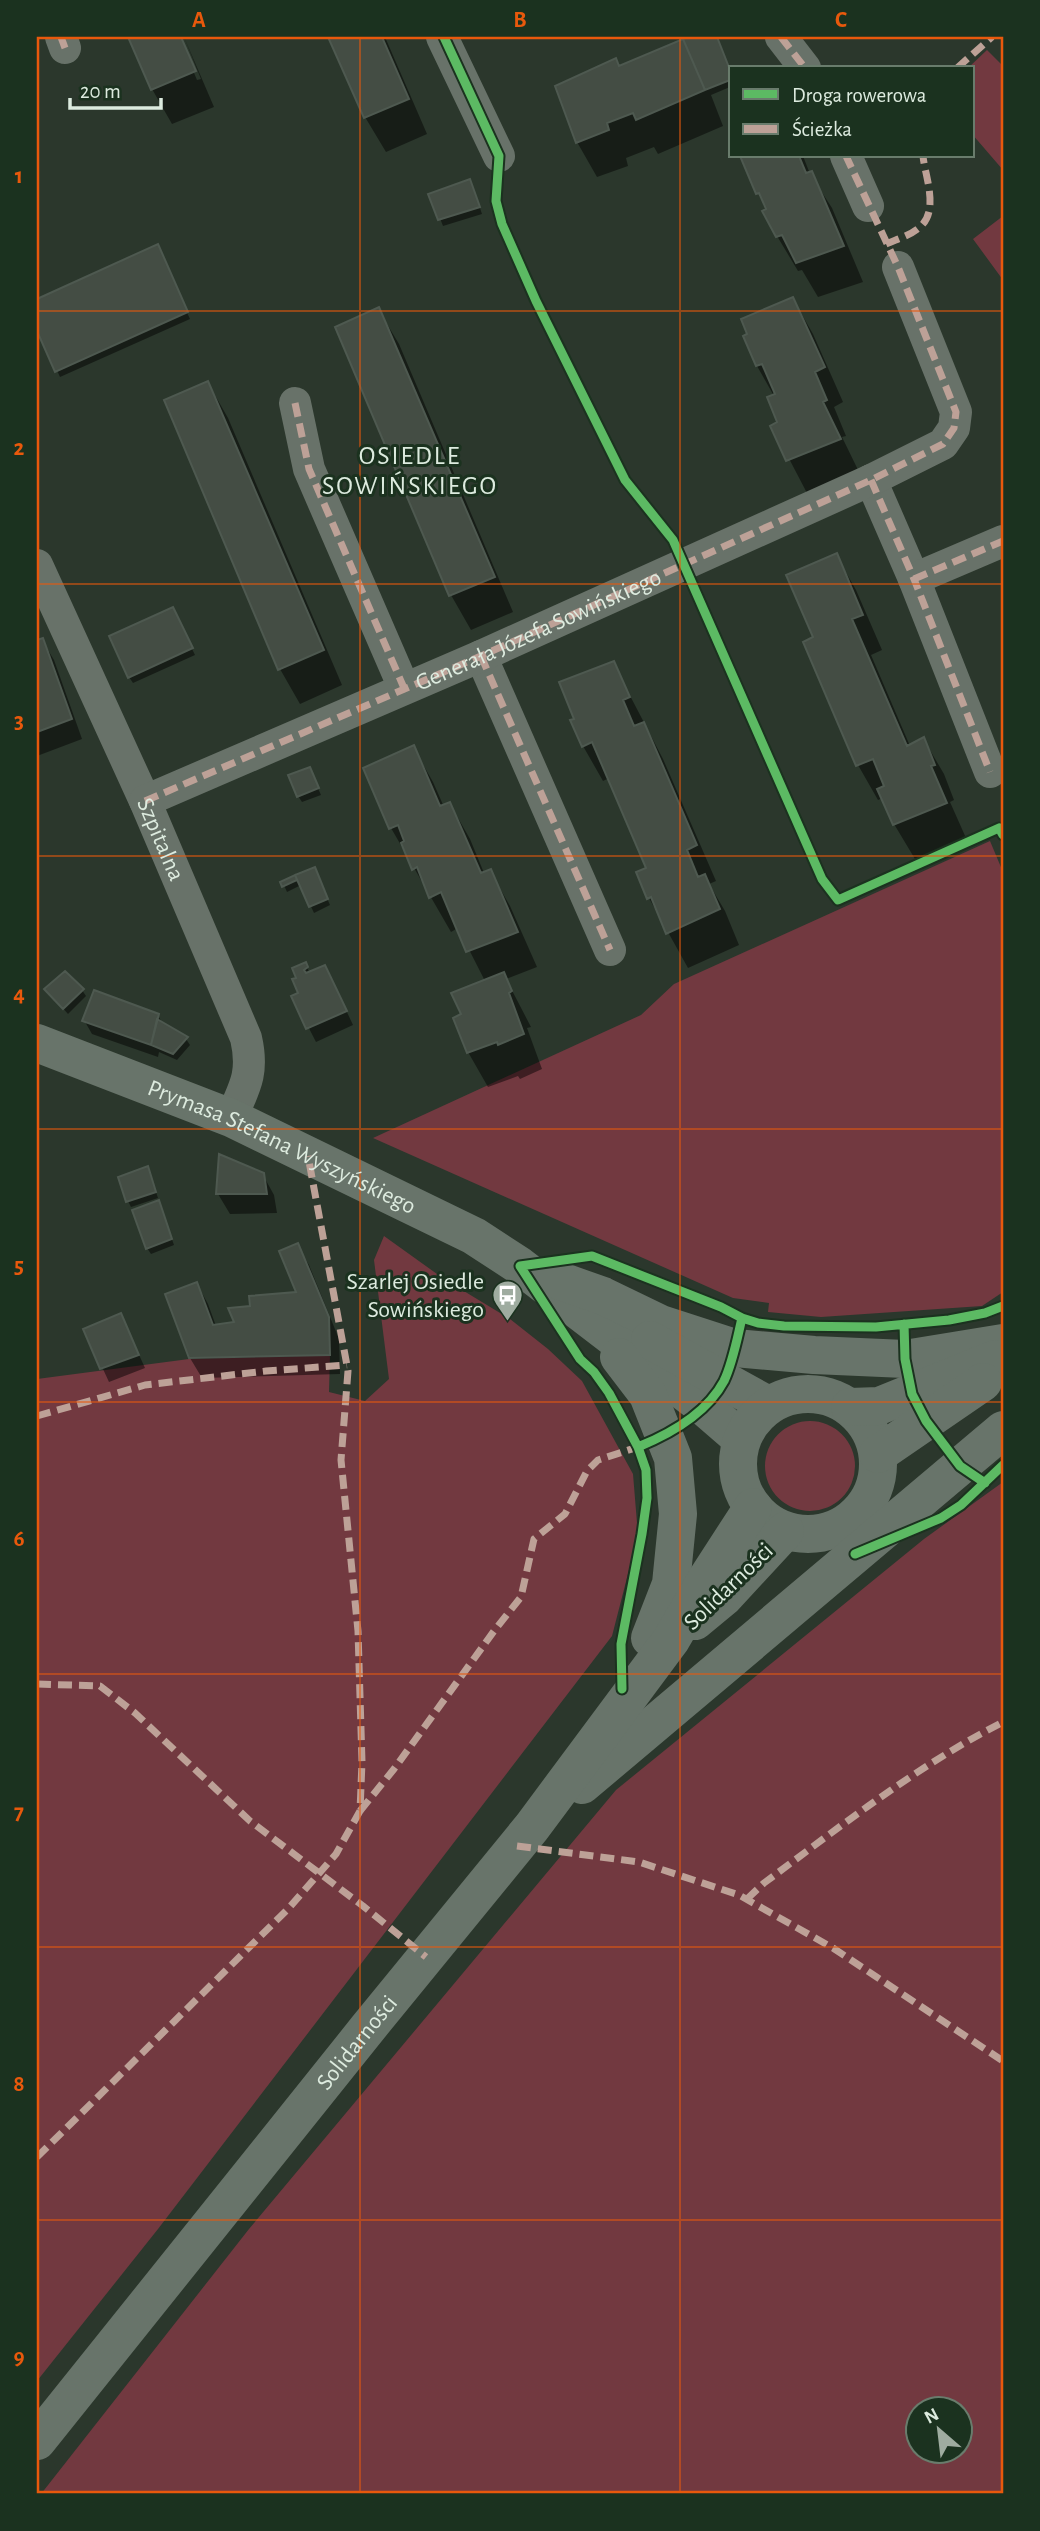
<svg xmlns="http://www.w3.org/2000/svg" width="1040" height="2531" viewBox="0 0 1040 2531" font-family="'Alegreya Sans',sans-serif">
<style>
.green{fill:#723940;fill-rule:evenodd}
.shadow{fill:#0007}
.building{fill:#444d44;stroke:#4e5950;stroke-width:2}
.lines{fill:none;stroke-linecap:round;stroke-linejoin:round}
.street{stroke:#687269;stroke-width:32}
.secondary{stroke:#68746a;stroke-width:38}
.quiet{stroke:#bda197;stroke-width:7;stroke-dasharray:14 7;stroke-linecap:butt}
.cycleway-casing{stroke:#1b321f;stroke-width:13}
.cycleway{stroke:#5cba63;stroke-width:9}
.grid{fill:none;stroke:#e8590c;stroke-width:2;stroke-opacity:0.55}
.labels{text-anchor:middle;stroke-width:6;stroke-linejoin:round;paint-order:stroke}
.street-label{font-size:24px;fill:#ddebdf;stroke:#1b321f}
.poi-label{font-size:24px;fill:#ddebdf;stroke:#1b321f;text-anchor:end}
.neighbourhood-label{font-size:26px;letter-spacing:2px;fill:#ddebdf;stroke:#1b321f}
.neatline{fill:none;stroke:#e8590c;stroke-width:2.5}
.grid-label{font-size:23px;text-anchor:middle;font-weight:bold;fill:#e8590c}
</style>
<rect width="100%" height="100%" fill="#2b372c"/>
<path class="green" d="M987,50L1003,66V170L972,134V68H968Z
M1003,216V280L973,239Z
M990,841L1003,872V1292L982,1306L821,1317L768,1312L769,1303L733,1298L373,1138L641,1015L674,984Z
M384,1236L444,1279L510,1319L548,1349L582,1381L633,1474L638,1535L612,1636L158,2229L37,2381V1379L189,1359L330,1355L329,1392L365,1401L389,1379L374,1260Z
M765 1466a45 45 0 1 1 90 0a45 45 0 1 1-90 0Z
M1003,1482V2494H41L249,2229L616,1790L924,1539ZM960,2408V2450H918V2408Z"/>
<path class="shadow" d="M130,37H179L197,80L201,79L184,37L214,107L172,124L152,89Z
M330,37H385L427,134L386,152L365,117Z
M693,37H716L730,72V87L711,95L723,126L658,154L654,147L626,158L628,166L597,177L577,142L619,68Z
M742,156H803L810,174L832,208L863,282L818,297L802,270L798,271L777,236Z
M473,187L482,214L443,226L431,195Z
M157,247L190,319L60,377L37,326V301Z
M793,299L813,334L843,402L834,407L846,436L842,437L860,474L808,495L772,426L779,423L774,396L757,366Z
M378,309L399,344L513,612L471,630L451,595L337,328Z
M208,383L228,418L342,685L300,704L280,669L166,401Z
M836,555L856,590L882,650L871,655L910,746L924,740L944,774L954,800L950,802L966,838L915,859L894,824L883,798L878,800L858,765L816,638Z
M176,616L195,655L133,683L129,677Z
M42,640L54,660L82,739L37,756V642Z
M613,663L663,759L716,881L709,884L725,911L739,945L688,968L649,898L648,869L609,778L603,781L583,746Z
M413,747L433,782L444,807L450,804L470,839L484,873L490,871L510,906L537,967L506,979L531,1027L527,1028L542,1069L520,1079L518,1076L488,1087L468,1052L464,1015L485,981L458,928L451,932L391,828Z
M312,775L321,795L302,802L298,796Z
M314,869L330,905L314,913L301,885L287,892L283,883Z
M305,964L310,973L332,980L353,1025L316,1042L293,997L300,994L295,980Z
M47,990H82L86,996L68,1014Z
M158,1015L163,1025L186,1039L190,1045L177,1060L159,1052L158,1057L92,1034L84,1020Z
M150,1174L158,1198L131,1207L128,1201Z
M263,1175L274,1195L277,1213L230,1214L218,1194Z
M161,1208L174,1245L151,1254L147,1248Z
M297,1245L309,1265L339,1339L340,1374L202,1378L190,1358L197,1284L208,1304L216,1326L236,1323L252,1308L298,1293Z
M121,1315L145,1368L109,1382L85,1330Z"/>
<path class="building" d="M128,37H181L196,71L151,90Z
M328,37H382L409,99L364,118Z
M688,37H717L730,70V80L705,90L683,39Z
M683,39L705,90L636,120L633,113L607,123L609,130L576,143L555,86L616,58L619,66Z
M740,156H799L806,173L812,171L844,246L796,263L782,235L776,237L762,211L766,209L759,193L756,194Z
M470,179L480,207L438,220L428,194Z
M158,244L188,312L55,372L37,331V299Z
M793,297L825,367L815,372L827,400L823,402L841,439L786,461L770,426L777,422L767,397L775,394L762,364L756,366L743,336L747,334L741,319Z
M379,307L495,577L449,596L335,327Z
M208,381L324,650L278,670L164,400Z
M837,553L863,615L852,619L907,746L924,737L935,765L931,766L947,803L893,825L877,789L884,786L873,759L856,766L803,642L813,637L786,575Z
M173,607L193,648L128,678L109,636Z
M43,638L72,719L37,732V640Z
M614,661L630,697L623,700L634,726L644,722L697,845L687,850L698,877L705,874L720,909L666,934L651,897L647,899L636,872L646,868L592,742L582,747L570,720L574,719L559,682Z
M414,745L440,806L450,802L481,873L491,869L518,932L466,952L441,892L429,898L417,867L412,870L401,843L404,841L398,825L389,829L363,768Z
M310,767L319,788L297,797L288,775Z
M315,867L328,899L309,907L295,875Z
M295,875L297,880L282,887L280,882Z
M306,962L308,967L304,970L306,973L325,965L347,1011L306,1029L291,996L298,993L292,979L296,978L292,968Z
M65,971L84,989L63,1009L44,989Z
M504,972L512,991L509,993L524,1034L498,1045L497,1042L467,1053L453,1018L461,1014L451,993Z
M94,990L159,1014L151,1045L82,1021Z
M157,1019L188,1037L173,1054L151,1045Z
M219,1154L264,1173L267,1194H216Z
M148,1166L156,1192L126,1202L118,1177Z
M159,1200L172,1239L146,1249L132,1210Z
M298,1243L329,1317L330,1355L189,1358L165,1294L197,1282L213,1325L234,1322L228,1308L250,1306L249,1296L296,1292L279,1251Z
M121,1313L139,1355L100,1369L83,1329Z"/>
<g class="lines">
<g class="street">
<path d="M61,37L65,48"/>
<path d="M442,37L499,156"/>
<path d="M781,37L805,68"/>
<path d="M846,156L868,206"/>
<path d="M295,403L309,469L404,688"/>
<path d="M871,480L914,579L990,772"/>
<path id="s1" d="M37,565L145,801L246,1038C254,1073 245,1087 231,1118"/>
<path d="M914,579L1003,541"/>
<path d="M481,656L610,950"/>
<path d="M145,801L481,656L871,480L943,444L954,428L956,412L898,267"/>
</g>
<g class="secondary">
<path id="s2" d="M37,1043L231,1118L474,1236L520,1266L704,1407L741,1439"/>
<path d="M555,1279L603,1296L661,1324L735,1348L814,1355L905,1359L1003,1343"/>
<path d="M650,1340L768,1405"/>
<path d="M619,1357L648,1395L673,1458L678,1514L671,1584L650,1638"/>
<circle cx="808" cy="1464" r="70"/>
<path d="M850,1407L879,1406L995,1359"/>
<path d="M878,1454L983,1382"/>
<path d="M695,1621L724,1597L785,1531"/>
<path d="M582,1785L1003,1430"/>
<path id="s3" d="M37,2441L367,2029L532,1827L671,1640L707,1578L753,1507"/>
</g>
<g class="quiet">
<path d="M61,37L65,48"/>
<path d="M781,37L805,68"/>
<path d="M957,68L992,37"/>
<path d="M886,244C897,239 912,235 921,226C939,209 925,176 923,156"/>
<path d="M295,403L309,469L404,688"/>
<path d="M871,480L914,579L990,772"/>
<path d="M914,579L1003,541"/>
<path d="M481,656L610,950"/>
<path id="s4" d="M145,801L481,656L871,480L943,444L954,428L956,412L898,267L846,156"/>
<path d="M37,1416L145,1385L266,1371L347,1365"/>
<path d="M37,1684L100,1686L135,1713L250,1821L363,1906L426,1957"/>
<path d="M360,1811L394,1769L494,1631L521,1597L534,1539L565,1514L587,1471L598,1460L644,1445"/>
<path d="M517,1846L639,1862L739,1895L833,1948L1003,2061"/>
<path d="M747,1899L764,1883C841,1826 917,1766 1003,1722"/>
<path d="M37,2157L288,1909L336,1854L360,1811L362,1762L358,1631L341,1460L348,1371L308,1156"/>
</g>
<defs>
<path id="cycleway" d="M444,37L499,156L496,201L502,224L536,301L625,480L673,540L822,879L838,900L999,828L1003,835
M904,1324L905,1359L912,1394L926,1421L960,1466L985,1483
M638,1447C670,1434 707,1413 724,1381C733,1362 737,1339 742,1318
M855,1554L941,1518L961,1505L1003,1465
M622,1689L621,1644L642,1534L647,1498L646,1470L638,1447L609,1393L594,1372L580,1359L520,1266L592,1256L721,1307L742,1318L758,1323L784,1326L876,1327L949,1320L985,1313L1003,1306"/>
</defs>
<use href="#cycleway" class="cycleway-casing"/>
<use href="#cycleway" class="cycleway"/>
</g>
<path class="grid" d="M360,37V2494M680,37V2494M37,311H1003M37,584H1003M37,856H1003M37,1129H1003M37,1402H1003M37,1674H1003M37,1947H1003M37,2220H1003"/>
<defs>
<symbol id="bus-pin" viewBox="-11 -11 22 30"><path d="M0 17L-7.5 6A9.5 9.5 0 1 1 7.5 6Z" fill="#9faca0" stroke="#1b321f"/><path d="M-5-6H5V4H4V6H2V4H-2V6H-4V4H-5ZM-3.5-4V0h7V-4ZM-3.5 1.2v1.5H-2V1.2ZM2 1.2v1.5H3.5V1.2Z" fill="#fff"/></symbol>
</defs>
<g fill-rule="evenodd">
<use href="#bus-pin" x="490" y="1278" width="35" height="47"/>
</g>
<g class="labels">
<g class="street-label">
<text dy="8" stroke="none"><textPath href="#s4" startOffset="429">Generała Józefa Sowińskiego</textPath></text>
<text dy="8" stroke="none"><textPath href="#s1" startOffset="301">Szpitalna</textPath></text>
<text dy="8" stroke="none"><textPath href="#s2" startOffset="266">Prymasa Stefana Wyszyńskiego</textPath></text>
<text transform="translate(728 1586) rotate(-44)" y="8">Solidarności</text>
<text dy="8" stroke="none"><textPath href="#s3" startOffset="511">Solidarności</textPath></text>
</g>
<g class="poi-label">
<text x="484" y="1289">Szarlej Osiedle<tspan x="484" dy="28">Sowińskiego</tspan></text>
</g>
<g class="neighbourhood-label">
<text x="410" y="464">OSIEDLE<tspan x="410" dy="30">SOWIŃSKIEGO</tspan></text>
</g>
</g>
<rect width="1040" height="2531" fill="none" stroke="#1b321f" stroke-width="77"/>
<rect x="729" y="66" width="245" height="91" fill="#1b321f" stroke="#697c6c" stroke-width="2"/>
<rect x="743" y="89" width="35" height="10" fill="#5cba63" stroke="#697c6c" stroke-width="2"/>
<text x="792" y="102" font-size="21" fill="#ddebdf">Droga rowerowa</text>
<rect x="743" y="124" width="35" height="10" fill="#bda197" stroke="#697c6c" stroke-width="2"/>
<text x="792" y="136" font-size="21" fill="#ddebdf">Ścieżka</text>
<g transform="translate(939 2430) rotate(332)"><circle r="33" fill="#1b321f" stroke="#697c6c" stroke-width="2"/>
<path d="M0-5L12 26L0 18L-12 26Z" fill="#9faca0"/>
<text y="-10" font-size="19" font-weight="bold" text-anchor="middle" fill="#ddebdf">N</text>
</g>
<path d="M70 98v10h91v-10" fill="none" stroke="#ddebdf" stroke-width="3.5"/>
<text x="80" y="98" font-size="21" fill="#ddebdf" stroke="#1b321f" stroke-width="5" paint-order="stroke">20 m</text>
<rect x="38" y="38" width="964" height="2454" class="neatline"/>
<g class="grid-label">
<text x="199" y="27">A</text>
<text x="520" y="27">B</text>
<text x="841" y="27">C</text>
<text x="19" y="183">1</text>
<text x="19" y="455">2</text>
<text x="19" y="728">3</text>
<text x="19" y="1001">4</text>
<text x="19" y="1273">5</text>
<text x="19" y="1546">6</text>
<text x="19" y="1819">7</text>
<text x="19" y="2091">8</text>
<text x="19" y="2364">9</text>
</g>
</svg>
